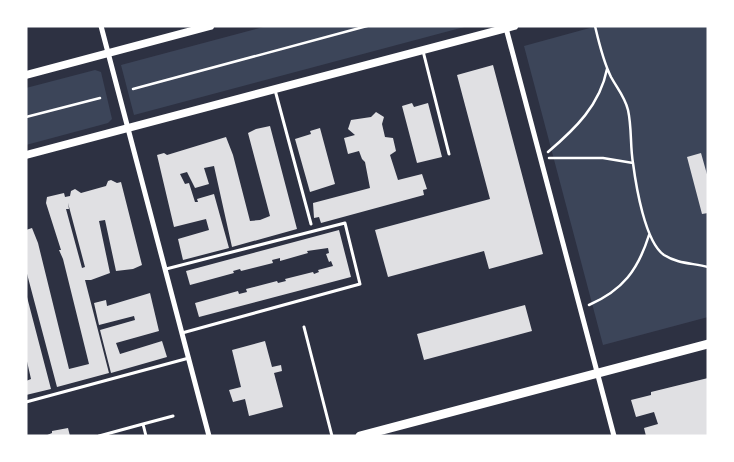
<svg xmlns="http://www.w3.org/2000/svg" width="734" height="462" viewBox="0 0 734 462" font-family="Montserrat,sans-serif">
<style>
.green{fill:#3c4559}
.building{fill:#e0e0e3;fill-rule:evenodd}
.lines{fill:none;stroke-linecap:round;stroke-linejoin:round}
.path{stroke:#fff;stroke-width:2.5}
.service{stroke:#fff;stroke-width:3}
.minor{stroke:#fff;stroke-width:5}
.tertiary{stroke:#fff;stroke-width:8}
.secondary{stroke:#fff;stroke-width:9}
</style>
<rect width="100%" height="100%" fill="#2d3142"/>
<path class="green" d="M267,26H468L134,115L121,65Z
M597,26H708V317L603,345L524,46Z
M95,70L101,72L112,119L108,123L26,145V88Z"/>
<path class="building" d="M493,65L543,254L489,269L484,251L388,277L375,230L490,199L457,75Z
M412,103L414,107L428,103L442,157L417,163L402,106Z
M376,112L384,117L382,124L385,137L393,138L396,151L390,155L398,180L422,174L427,189L423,190L424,195L321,223L319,217L314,218L313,203L370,188L365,162L362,159L359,151L348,154L344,138L355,135L348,129L351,120L371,117Z
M270,126L297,229L232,247L214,166L204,168L209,184L195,188L187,172L180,174L185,184L189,183L195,202H198L197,199L214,194L229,248L183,260L178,239L209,230L206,219L174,227L157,155L164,153L167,155L226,137L233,155L250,221L260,220L270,216L248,133L256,129Z
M320,128L335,184L310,192L295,139L311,134L310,131Z
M701,153L708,178V213L702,214L687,157Z
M111,180L117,183L121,182L142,265L133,269L116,271L105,220L99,221L110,273L91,280H85L109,373L57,387L26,270V230L32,228L38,243L69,369L89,364L63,259L59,250H61L46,203L47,197L64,193L65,197L70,196L71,191L75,189L81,193L106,186L108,181ZM68,203L85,267L82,268L66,209H69Z
M339,230L351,277L199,317L195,303L238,291L239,294L247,292L246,289L277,281L278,283L286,281L285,279L313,272L314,274L319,272L318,270L333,266L331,261L329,262L326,254L329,253L328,248L307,251L308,253L280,261V258L272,260L273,263L241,271L240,269L233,271L234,273L190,285L186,271Z
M150,293L159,331L116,343L120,354L162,341L167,357L111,373L100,330L135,320L134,316L99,325L94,303L106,300L107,306Z
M27,297L51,389L26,395V381L31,379L26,357Z
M525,305L532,331L424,360L417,334Z
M265,341L272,367L281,365L282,371L274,373L283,407L249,416L245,399L233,402L229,390L241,387L232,350Z
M708,378V436H646L644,428L658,424L654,412L636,417L631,400L651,395V392Z
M68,428L70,436H45L52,433V431Z"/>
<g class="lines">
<path class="path" d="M595,26C599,43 603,61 611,77C617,88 625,97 628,110C632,128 630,146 633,163C636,186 645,242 664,255C678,264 693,263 708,267
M133,89L367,26
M26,117L100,98
M548,152C575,129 600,105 607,69
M549,158H603L633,163
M589,305C623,290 638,270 649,235"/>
<path class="service" d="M423,51L449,154
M275,90L311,224
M166,269L345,223L360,284L182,333
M304,327L332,436
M26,402L189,358
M143,424L173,416
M99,436L143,424L146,436"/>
<path class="minor" d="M101,26L209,436
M506,28L614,436"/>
<path class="tertiary" d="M26,75L210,26
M26,155L514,26"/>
<path class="secondary" d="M360,436L708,344"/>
</g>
<rect width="734" height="462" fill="none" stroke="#ffffff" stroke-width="55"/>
</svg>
